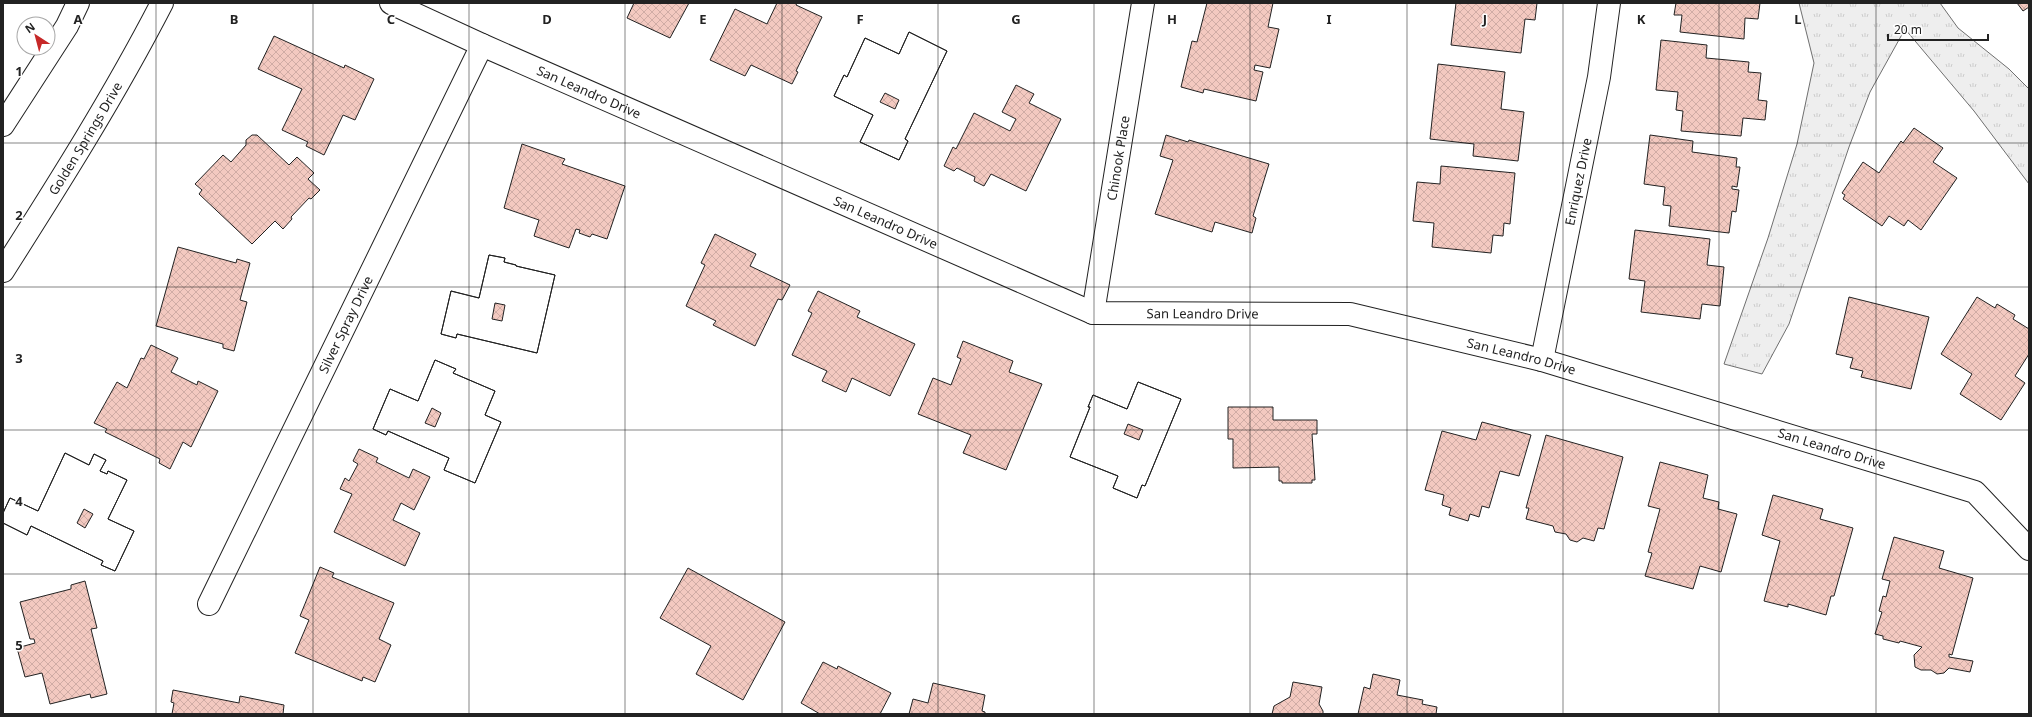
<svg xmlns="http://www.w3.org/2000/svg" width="2032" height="717" viewBox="0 0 2032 717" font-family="'Noto Sans',sans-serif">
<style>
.grass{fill:url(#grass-tufts);stroke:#6f6f6f}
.building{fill:url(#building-cross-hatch);stroke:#222;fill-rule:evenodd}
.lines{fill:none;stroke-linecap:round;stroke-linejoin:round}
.minor-casing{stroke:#222;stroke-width:24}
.secondary-casing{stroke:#222;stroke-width:24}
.minor{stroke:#fff;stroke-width:22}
.secondary{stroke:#fff;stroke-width:22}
.grid{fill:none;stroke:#222;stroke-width:1;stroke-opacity:0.55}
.labels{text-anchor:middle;stroke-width:3;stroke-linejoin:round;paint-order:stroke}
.street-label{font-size:13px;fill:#222;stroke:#fff}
.grid-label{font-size:13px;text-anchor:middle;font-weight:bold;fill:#222;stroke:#fff;stroke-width:3;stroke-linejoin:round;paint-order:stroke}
</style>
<defs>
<pattern id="grass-tufts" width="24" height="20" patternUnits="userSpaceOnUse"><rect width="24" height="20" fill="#eee"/><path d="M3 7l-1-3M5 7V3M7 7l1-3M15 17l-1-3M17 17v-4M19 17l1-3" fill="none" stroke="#ccc"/></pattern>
<pattern id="building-cross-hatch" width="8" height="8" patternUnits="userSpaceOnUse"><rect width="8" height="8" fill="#f3c9c0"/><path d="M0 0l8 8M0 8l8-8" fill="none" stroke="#d0aca5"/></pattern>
</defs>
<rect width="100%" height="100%" fill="#fff"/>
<path class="grass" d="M1799,3H1940L1958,28L2009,69L2029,89V184L1974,111L1905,29L1870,92L1849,147L1789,324L1762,374L1724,364L1768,238L1797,144L1814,63Z"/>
<path class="building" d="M634,3H689L670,38L627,18Z
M777,3H797L796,5L822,17L796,71L798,72L792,84L751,65L745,76L710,60L735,9L767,24Z
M1207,3H1273L1268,27L1279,29L1270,68L1255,65L1254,70L1263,72L1256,101L1204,89L1203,93L1181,87L1192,41L1197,42Z
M1456,3H1537L1535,20L1525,19L1521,53L1451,45Z
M1676,3H1760L1758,19L1745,18L1744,39L1680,32L1682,15H1674Z
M2017,3H2029V7L2023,11Z
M909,32L947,51L905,139L908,141L899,160L860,142L873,115L834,96L844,75L847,77L865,38L899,54ZM885,93L899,100L895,109L880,102Z
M909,32L947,51L905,139L908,141L899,160L860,142L873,115L834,96L844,75L847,77L865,38L899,54Z
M274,36L344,68L345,65L374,79L355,120L343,115L324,155L306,146L308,142L282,130L302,89L258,69Z
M1661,40L1707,45L1706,58L1749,62L1748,72L1761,73L1758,100L1767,101L1765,120L1743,118L1741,136L1681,131L1683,111L1676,110L1678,92L1656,90Z
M1438,64L1505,72L1501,109L1524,112L1518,161L1473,156L1474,144L1430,139Z
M1016,85L1034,94L1029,103L1061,119L1026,191L991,174L984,186L974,181L975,177L957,168L954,171L944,166L953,147L956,149L974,113L1010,131L1016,119L1002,112Z
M1914,128L1943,148L1933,162L1957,178L1921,230L1908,220L1904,226L1889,216L1882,226L1843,199L1845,195L1842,193L1863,162L1879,173L1901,141L1903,143Z
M252,135H257L289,165L297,157L314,173L308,179L320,190L311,199L309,198L291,217L292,219L283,229L275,221L252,244L199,194L202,190L195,184L223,155L231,162L246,145V140Z
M1166,135L1188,142L1189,140L1269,164L1253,216L1256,218L1252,233L1215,222L1212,232L1155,214L1173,160L1160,156Z
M1650,135L1693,141L1692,152L1737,158L1736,167H1740L1737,187L1732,186V189L1739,190L1736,212L1732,211L1729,233L1669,226L1671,206L1663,205L1665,187L1644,184Z
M522,144L565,159L562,164L625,186L607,239L592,234L590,237L579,233L580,230L576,229L569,248L534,236L539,220L504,208Z
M1441,166L1515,173L1510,224L1504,223L1503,236L1493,235L1491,253L1432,247L1434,223L1413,221L1417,182L1440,184Z
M1635,230L1710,239L1707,265L1724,267L1720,306L1702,304L1700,319L1641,312L1645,281L1629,279Z
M715,234L756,254L750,266L790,285L782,300L778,299L755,346L713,325L716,321L686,306L705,265L701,263Z
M178,247L236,263L237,259L250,263L240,300L247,302L234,351L223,348V344L156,326Z
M489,255L505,258L504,262L516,265V266L555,275L537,353L457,334L456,338L441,334L451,291L479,298ZM495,303L505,305L502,321L492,319Z
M489,255L505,258L504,262L516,265V266L555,275L537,353L457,334L456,338L441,334L451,291L479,298Z
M818,291L860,311L857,317L915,344L890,396L852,378L846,392L822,381L827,371L792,355L812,313L808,311Z
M1849,297L1929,317L1911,389L1861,377L1863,371L1850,368L1853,358L1836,354Z
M1977,297L1995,308L1997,304L2015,315L2013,319L2029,329V354L2015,376L2025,383L2001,420L1960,394L1972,374L1941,354Z
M963,341L1013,361L1009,372L1042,384L1006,470L963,453L971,435L918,414L933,378L951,385L961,359L957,357Z
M151,345L178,358L171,372L197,385L198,381L218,391L191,447L183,442L170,469L159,463L160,459L105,432L107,429L94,423L117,382L127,388L141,358L144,359Z
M435,360L456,369L453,373L495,391L485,415L501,422L475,483L444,470L449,458L388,431L386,435L373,429L390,389L418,401ZM432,408L441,413L435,427L425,423Z
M435,360L456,369L453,373L495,391L485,415L501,422L475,483L444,470L449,458L388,431L386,435L373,429L390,389L418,401Z
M1138,382L1181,399L1145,486L1142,485L1137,498L1113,488L1118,476L1070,457L1090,407H1088L1093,395L1127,409ZM1128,424L1143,430L1139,440L1124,434Z
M1138,382L1181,399L1145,486L1142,485L1137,498L1113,488L1118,476L1070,457L1090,407H1088L1093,395L1127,409Z
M1228,407H1273V420H1317V434H1312L1315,480H1312V483H1282V481H1279V467L1233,468V439H1228Z
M1482,422L1531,435L1519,476L1500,471L1489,508L1482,506L1479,517L1470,514L1468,521L1449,515L1451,508L1442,505L1444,495L1425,490L1442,431L1476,440Z
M1546,435L1623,457L1604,529L1598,528L1594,541L1583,538L1577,542L1570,540L1566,534L1555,532L1553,526L1526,519L1529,508H1526Z
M359,449L378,458L376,462L409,478L413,469L430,477L414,510L401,503L393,520L420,533L405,566L334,532L352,494L340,489L345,478L349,481L358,464L353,461Z
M65,453L89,465L94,454L106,460L100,471L107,474L108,471L127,480L108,519L134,531L115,571L101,565L103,561L31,526L27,535L3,523V513L10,498L38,511ZM84,509L93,514L85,528L77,523Z
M65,453L89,465L94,454L106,460L100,471L107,474L108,471L127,480L108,519L134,531L115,571L101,565L103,561L31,526L27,535L3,523V513L10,498L38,511Z
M1660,462L1708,475L1703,498L1719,502L1718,509L1737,514L1721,572L1700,566L1693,589L1645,576L1652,553L1648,552L1660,509L1648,506Z
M1773,495L1823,509L1820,519L1853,528L1834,596H1831L1826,615L1788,604V607L1764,601L1780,541L1762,535Z
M1894,537L1944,551L1939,568L1973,578L1952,655L1949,654V657L1973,661L1970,672L1949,668L1944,673L1937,674L1931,670H1921L1915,667L1914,655L1922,647L1900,641L1899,643L1883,639V636L1875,634L1882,612L1879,611L1883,596L1886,597L1890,581L1882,579Z
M320,567L334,573L332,577L394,603L379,639L391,645L375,682L363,677L362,681L295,653L309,620L300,616Z
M688,568L785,622L743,700L696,674L711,646L660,618Z
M85,581L97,628L91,629L107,694L91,698L90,694L50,704L42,673L25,677L17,648L35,643L34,639H30L20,602L71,589V585Z
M823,662L837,669L838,666L891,693L880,714H820L801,703Z
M1373,674L1400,680L1397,695L1423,700L1422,704L1437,707L1436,714H1358L1364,687L1370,689Z
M1293,682L1322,687L1319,704L1323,711V714H1272L1274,706L1290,697Z
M933,683L985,695L982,711L985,712V714H909L913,699L928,703Z
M173,690L239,703L240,696L284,705L283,714H172L174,703L171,702Z"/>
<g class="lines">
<defs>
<g id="minor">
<path id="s1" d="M391,3L482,45L1093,313L1350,314L1542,360L1975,492L2029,549"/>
<path d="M3,125L67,26L78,3"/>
<path id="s2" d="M1093,313L1143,3"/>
<path id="s3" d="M1542,360L1599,77L1609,3"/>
<path id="s4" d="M209,604L482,45"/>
</g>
<g id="secondary">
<path id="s5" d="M3,271C59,183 114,96 162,3"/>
</g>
</defs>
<use href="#minor" class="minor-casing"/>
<use href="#secondary" class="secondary-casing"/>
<use href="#minor" class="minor"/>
<use href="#secondary" class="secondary"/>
</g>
<path class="grid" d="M156,3V714M313,3V714M469,3V714M625,3V714M782,3V714M938,3V714M1094,3V714M1250,3V714M1407,3V714M1563,3V714M1719,3V714M1876,3V714M3,143H2029M3,287H2029M3,430H2029M3,574H2029"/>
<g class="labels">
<g class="street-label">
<text dy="5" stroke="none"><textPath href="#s1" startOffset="217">San Leandro Drive</textPath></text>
<text dy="5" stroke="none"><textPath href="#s5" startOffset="156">Golden Springs Drive</textPath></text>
<text dy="5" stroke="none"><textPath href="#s2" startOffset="157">Chinook Place</textPath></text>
<text dy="5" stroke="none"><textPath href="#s3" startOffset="182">Enriquez Drive</textPath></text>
<text dy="5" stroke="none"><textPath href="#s1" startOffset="541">San Leandro Drive</textPath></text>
<text dy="5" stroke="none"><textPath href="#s1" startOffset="877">San Leandro Drive</textPath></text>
<text dy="5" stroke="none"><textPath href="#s4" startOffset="311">Silver Spray Drive</textPath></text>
<text dy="5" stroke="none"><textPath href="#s1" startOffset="1201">San Leandro Drive</textPath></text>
<text dy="5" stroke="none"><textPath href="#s1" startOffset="1525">San Leandro Drive</textPath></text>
</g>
</g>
<g class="grid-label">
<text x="78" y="24">A</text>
<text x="234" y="24">B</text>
<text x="391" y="24">C</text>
<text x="547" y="24">D</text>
<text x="703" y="24">E</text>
<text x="860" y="24">F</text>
<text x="1016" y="24">G</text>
<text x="1172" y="24">H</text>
<text x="1329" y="24">I</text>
<text x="1485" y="24">J</text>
<text x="1641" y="24">K</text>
<text x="1798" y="24">L</text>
<text x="19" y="76">1</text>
<text x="19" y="220">2</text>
<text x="19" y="363">3</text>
<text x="19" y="506">4</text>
<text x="19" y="650">5</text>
</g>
<rect width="2032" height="717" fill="none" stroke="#222222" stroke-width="8"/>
<g transform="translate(36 36) rotate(324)"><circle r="19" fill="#ffffff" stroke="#a7a7a7"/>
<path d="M0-3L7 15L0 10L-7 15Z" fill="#c62828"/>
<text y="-6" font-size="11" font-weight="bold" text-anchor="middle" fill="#222222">N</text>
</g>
<path d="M1888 34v6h100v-6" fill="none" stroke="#222222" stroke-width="2"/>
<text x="1894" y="34" font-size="12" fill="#222222" stroke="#ffffff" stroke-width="3" paint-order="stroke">20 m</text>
</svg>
